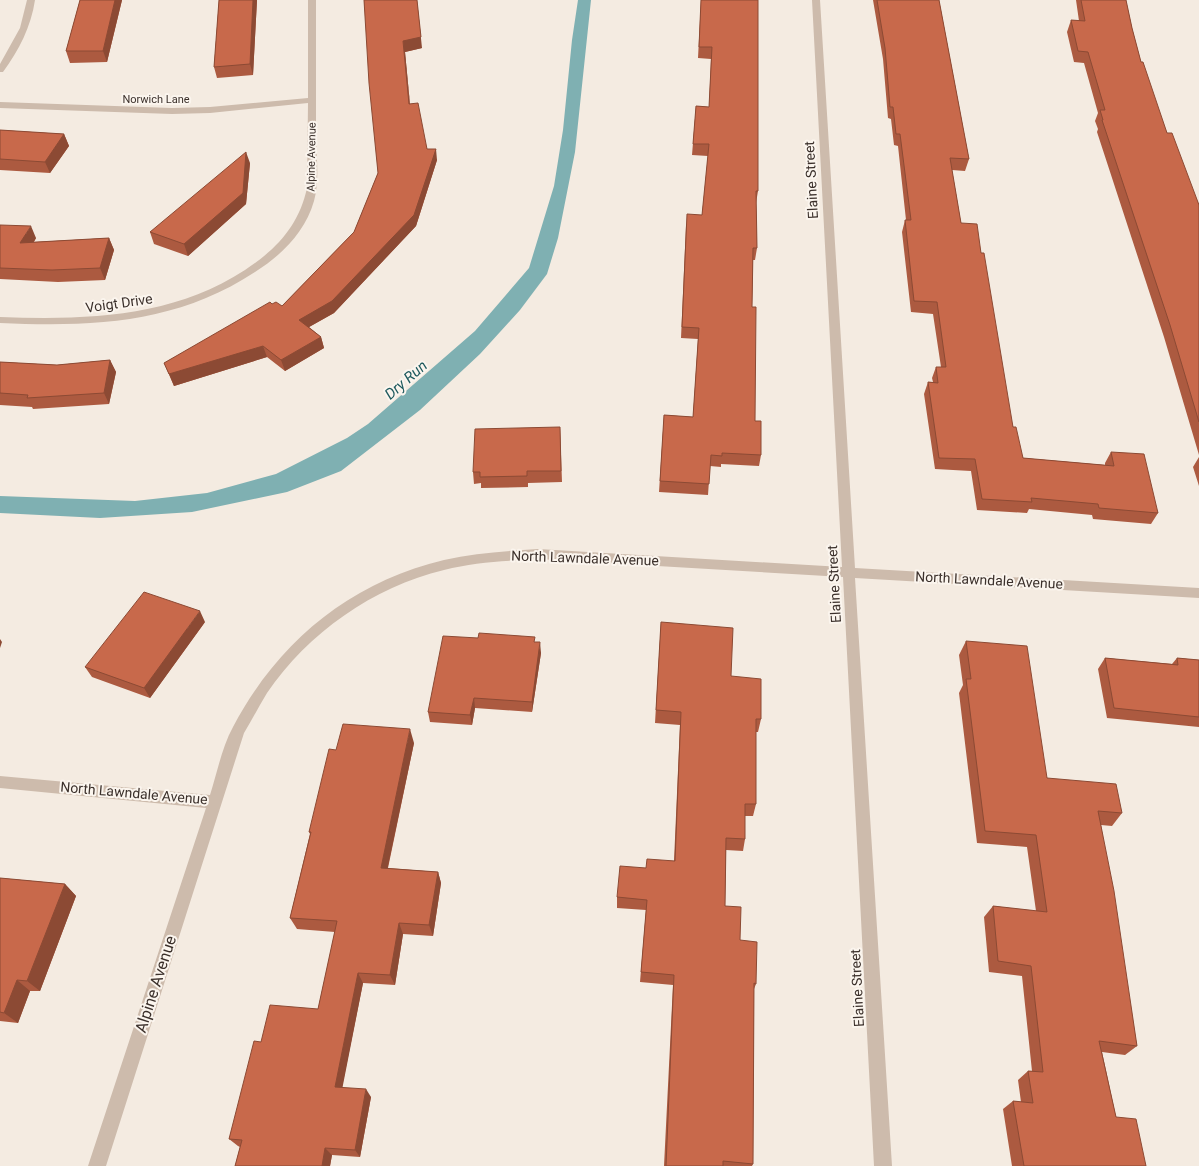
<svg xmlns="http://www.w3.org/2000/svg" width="1199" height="1166" viewBox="0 0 1199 1166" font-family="Roboto,sans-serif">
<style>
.water{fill:#7fb0b2}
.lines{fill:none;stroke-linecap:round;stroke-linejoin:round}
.street{fill:#cdbbac;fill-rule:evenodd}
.wall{fill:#ac5a40}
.shaded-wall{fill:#8c4a34}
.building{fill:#c8694b;stroke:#8c4a34}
.labels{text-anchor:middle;stroke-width:4;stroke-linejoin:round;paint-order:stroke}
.far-street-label{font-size:11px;fill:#3b302b;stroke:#fbf5ee}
.street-label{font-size:14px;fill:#3b302b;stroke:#fbf5ee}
.water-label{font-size:15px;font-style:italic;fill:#1f5a5e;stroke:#fbf5ee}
.near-street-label{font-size:16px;fill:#3b302b;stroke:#fbf5ee}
</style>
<rect width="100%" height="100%" fill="#f4ebe1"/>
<path class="water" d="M578,0H591L575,152L558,238L547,274L520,310L480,354L420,410L341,471L287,492L192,512L100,518L0,513V496L135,501L207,493L276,474L347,438L368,424L475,331L529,268L554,186L563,130L572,40Z"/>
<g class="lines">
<path class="street" d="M27,0H35C31,27 19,50 3,72H0V64L20,28Z
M308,0H316C316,44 316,88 316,133C316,155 320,179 314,201C305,232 282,255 255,272C176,324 92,327 0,323V317C86,320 171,318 245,270C277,249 299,225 307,188L308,103L210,113L172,114L0,108V102L172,108L210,107L308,98Z
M812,0H820L855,568L1199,588V598L855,578L892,1166H874L843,577L538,559C506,561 475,562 444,570C373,587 308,633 267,693C259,706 252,720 244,733L106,1166H88L206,808L0,788V776L210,795C217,773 222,747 233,727C278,642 349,583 444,560C475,553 506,551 538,549L842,567Z"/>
</g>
<path class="wall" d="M80,0H122L107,62L70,63L66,51Z
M219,0H257L253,75L217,78L214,67Z
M364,0L422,48L405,52L410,104L427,149L437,160L416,226L334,313L309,327L321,337L324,348L285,371L267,357L174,386L164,363L272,304L282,306L354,232L378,173Z
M701,0L758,191L756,203L757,248L755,260H753L752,307L755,421L761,455L759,466L721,464V467L710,466L708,495L659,492L664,415L693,417L698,339L681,338L686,226L702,215L708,156L692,155L696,106L709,107L711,59L698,58Z
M873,0H939L969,159L965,171L952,170L961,223L1013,427L1023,458L1105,465V463L1111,452L1158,513L1151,524L1093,519L1092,515L1029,509L1027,513L977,510L971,471L935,469L924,394L928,382H933L932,378L936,367H941L933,314L911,312L902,232L905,220H906L898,146L894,145L891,119L888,118L883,59Z
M1076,0H1126L1132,28L1141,62L1167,133L1199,205V455L1164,337L1097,132L1098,129L1095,121L1098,113L1084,63L1074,62L1067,32L1071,20L1079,21Z
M0,130L64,134L69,146L50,173L0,170Z
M250,163L246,204L188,256L154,244L150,232Z
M0,225L36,238L34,242L109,238L114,250L105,280L58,282L0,279Z
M110,360L116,372L109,404L33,409L32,407L0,405V362L57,365Z
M560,427L562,482L528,483V487L481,488V483L474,484L473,472Z
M1199,457V486L1193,467Z
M205,622L150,698L92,677L85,667Z
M661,622L731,676L761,719L758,732H756V804L753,816H745V839L743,851L726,850L725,906L740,940L756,984L754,989L753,1164L752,1166H664L673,985L640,982L646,910L617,908V897L674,861L680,725L655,723Z
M966,641L1047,778L1122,813L1112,826L1101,825L1137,1046L1125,1055L1102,1052L1116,1117L1146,1166H1012L1003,1109L1013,1101L1021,1102L1018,1080L1028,1071H1032L1022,976L989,972L984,917L993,906L1036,911L1027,847L977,843L959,693L963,685L959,655Z
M535,642L541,653L532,712L475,708L472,725L430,722L428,712Z
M1105,658L1172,664L1177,658L1199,660V727L1107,718L1098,669Z
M414,743L388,868L438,872L441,883L433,936L403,934L395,985L363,983L342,1087L371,1097L360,1157L332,1155L330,1166H235L240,1147L238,1146L229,1139L261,1042L318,1009L335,932L297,929L290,918L310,834L309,832L336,750Z
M0,878L65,884L76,896L40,991H30L18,1023L0,1021Z"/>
<path class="shaded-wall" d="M115,0H122L107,62L103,51Z
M253,0H257L253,75L250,64Z
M417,0L422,48L405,52L411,115L403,41Z
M64,134L69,146L50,173L45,162Z
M436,149L437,160L416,226L334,313L302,331L299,320Z
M246,152L250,163L246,204L188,256L184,244Z
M31,226L36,238L26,254L20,243Z
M109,238L114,250L105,280L100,268Z
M321,337L324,348L285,371L281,360Z
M263,346L267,357L174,386L169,374Z
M110,360L116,372L109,404L104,393Z
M200,611L205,622L150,698L144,688Z
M0,639L2,642L0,648Z
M540,642L541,653L532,712V702Z
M474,698L475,708L472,725L470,715Z
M410,729L414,743L385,880L381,868Z
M438,872L441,883L433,936L429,925Z
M65,884L76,896L40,991L27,981Z
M399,923L403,934L395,985L390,975Z
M358,973L363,983L341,1095L335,1087Z
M17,980L30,991L18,1023L4,1013Z
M366,1089L371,1097L360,1157L355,1150Z
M325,1148L332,1155L330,1166H322Z"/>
<path class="building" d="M80,0H115L103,51H66Z
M219,0H253L250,64L214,67Z
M364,0H417L421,37L403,41L409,104L418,103L427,149H436L414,215L332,301L299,320L321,337L281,360L263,346L169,374L164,363L270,302L272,304L276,302L282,306L354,232L378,173L369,83Z
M701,0H758V191H756L757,248H753L752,307H756L755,421H761V455L722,453V456L711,455L709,484L660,481L664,415L693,417L699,328L682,327L687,214L702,215L709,144H693L696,106L709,107L712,47H699Z
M877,0H939L969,159L950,158L961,223L977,224L981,253H984L1013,427H1016L1023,458L1114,466L1111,452L1144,454L1158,513L1099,508L1098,504L1031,498L1032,502L982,499L975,459L939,458L928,382L938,383L936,367H946L937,302L914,301L905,220H911L900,134H896L893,107H890L885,48Z
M1081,0H1126L1132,28L1141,62H1143L1167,133H1172L1199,205V422L1170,325L1102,120H1103L1100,110H1105L1088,52L1078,51L1071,20L1085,21Z
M0,130L64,134L45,162L0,159Z
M246,152L243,193L184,244L150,232Z
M0,225L31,226L20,243L109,238L100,268L52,270L0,268Z
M110,360L104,393L27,398L28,395L0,393V362L57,365Z
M560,427L561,471H527V476L480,477V472H473L475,429Z
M144,592L200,611L144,688L85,667Z
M661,622L733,628L731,676L761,679V719H756V804H745V839L726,838L725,906L741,907L740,940L757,942L756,984L754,983L753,1164L723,1161V1166H666L674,975L641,972L647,900L617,897L620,866L646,868L647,859L675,861L681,712L656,710Z
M479,633L535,637L534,642H540L532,702L474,698L470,715L428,712L443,636L478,638Z
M966,641L1027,646L1047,778L1116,784L1122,813L1098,811L1114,891L1137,1046L1099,1041L1116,1117L1136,1119L1146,1166H1024L1013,1101L1033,1103L1028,1071L1043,1072L1031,966L998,961L993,906L1047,912L1036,835L985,831L966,679H971Z
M1105,658L1178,665L1177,658L1199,660V717L1114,708Z
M343,724L410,729L381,868L438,872L429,925L399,923L390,975L358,973L335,1087L366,1089L355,1150L325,1148L322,1166H235L242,1140L229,1139L254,1041L261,1042L270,1005L318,1009L337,921L290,918L311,832H309L329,749L336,750Z
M0,878L65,884L27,981L17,980L4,1013L0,1012Z"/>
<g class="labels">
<g class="far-street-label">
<text x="156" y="103">Norwich Lane</text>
<text transform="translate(311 157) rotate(-89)" y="4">Alpine Avenue</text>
</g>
<g class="street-label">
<text transform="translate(811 180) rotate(-93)" y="5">Elaine Street</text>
<text transform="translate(119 303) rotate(-8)" y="5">Voigt Drive</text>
<text transform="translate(585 558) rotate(2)" y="5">North Lawndale Avenue</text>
<text transform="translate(989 580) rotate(3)" y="5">North Lawndale Avenue</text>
<text transform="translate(834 584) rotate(-93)" y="5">Elaine Street</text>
<text transform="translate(134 793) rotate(5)" y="5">North Lawndale Avenue</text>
<text transform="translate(857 988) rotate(-93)" y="5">Elaine Street</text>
</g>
<g class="water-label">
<text transform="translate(406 380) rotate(-41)" y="5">Dry Run</text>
</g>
<g class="near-street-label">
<text transform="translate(155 984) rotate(-72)" y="6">Alpine Avenue</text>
</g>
</g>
</svg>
